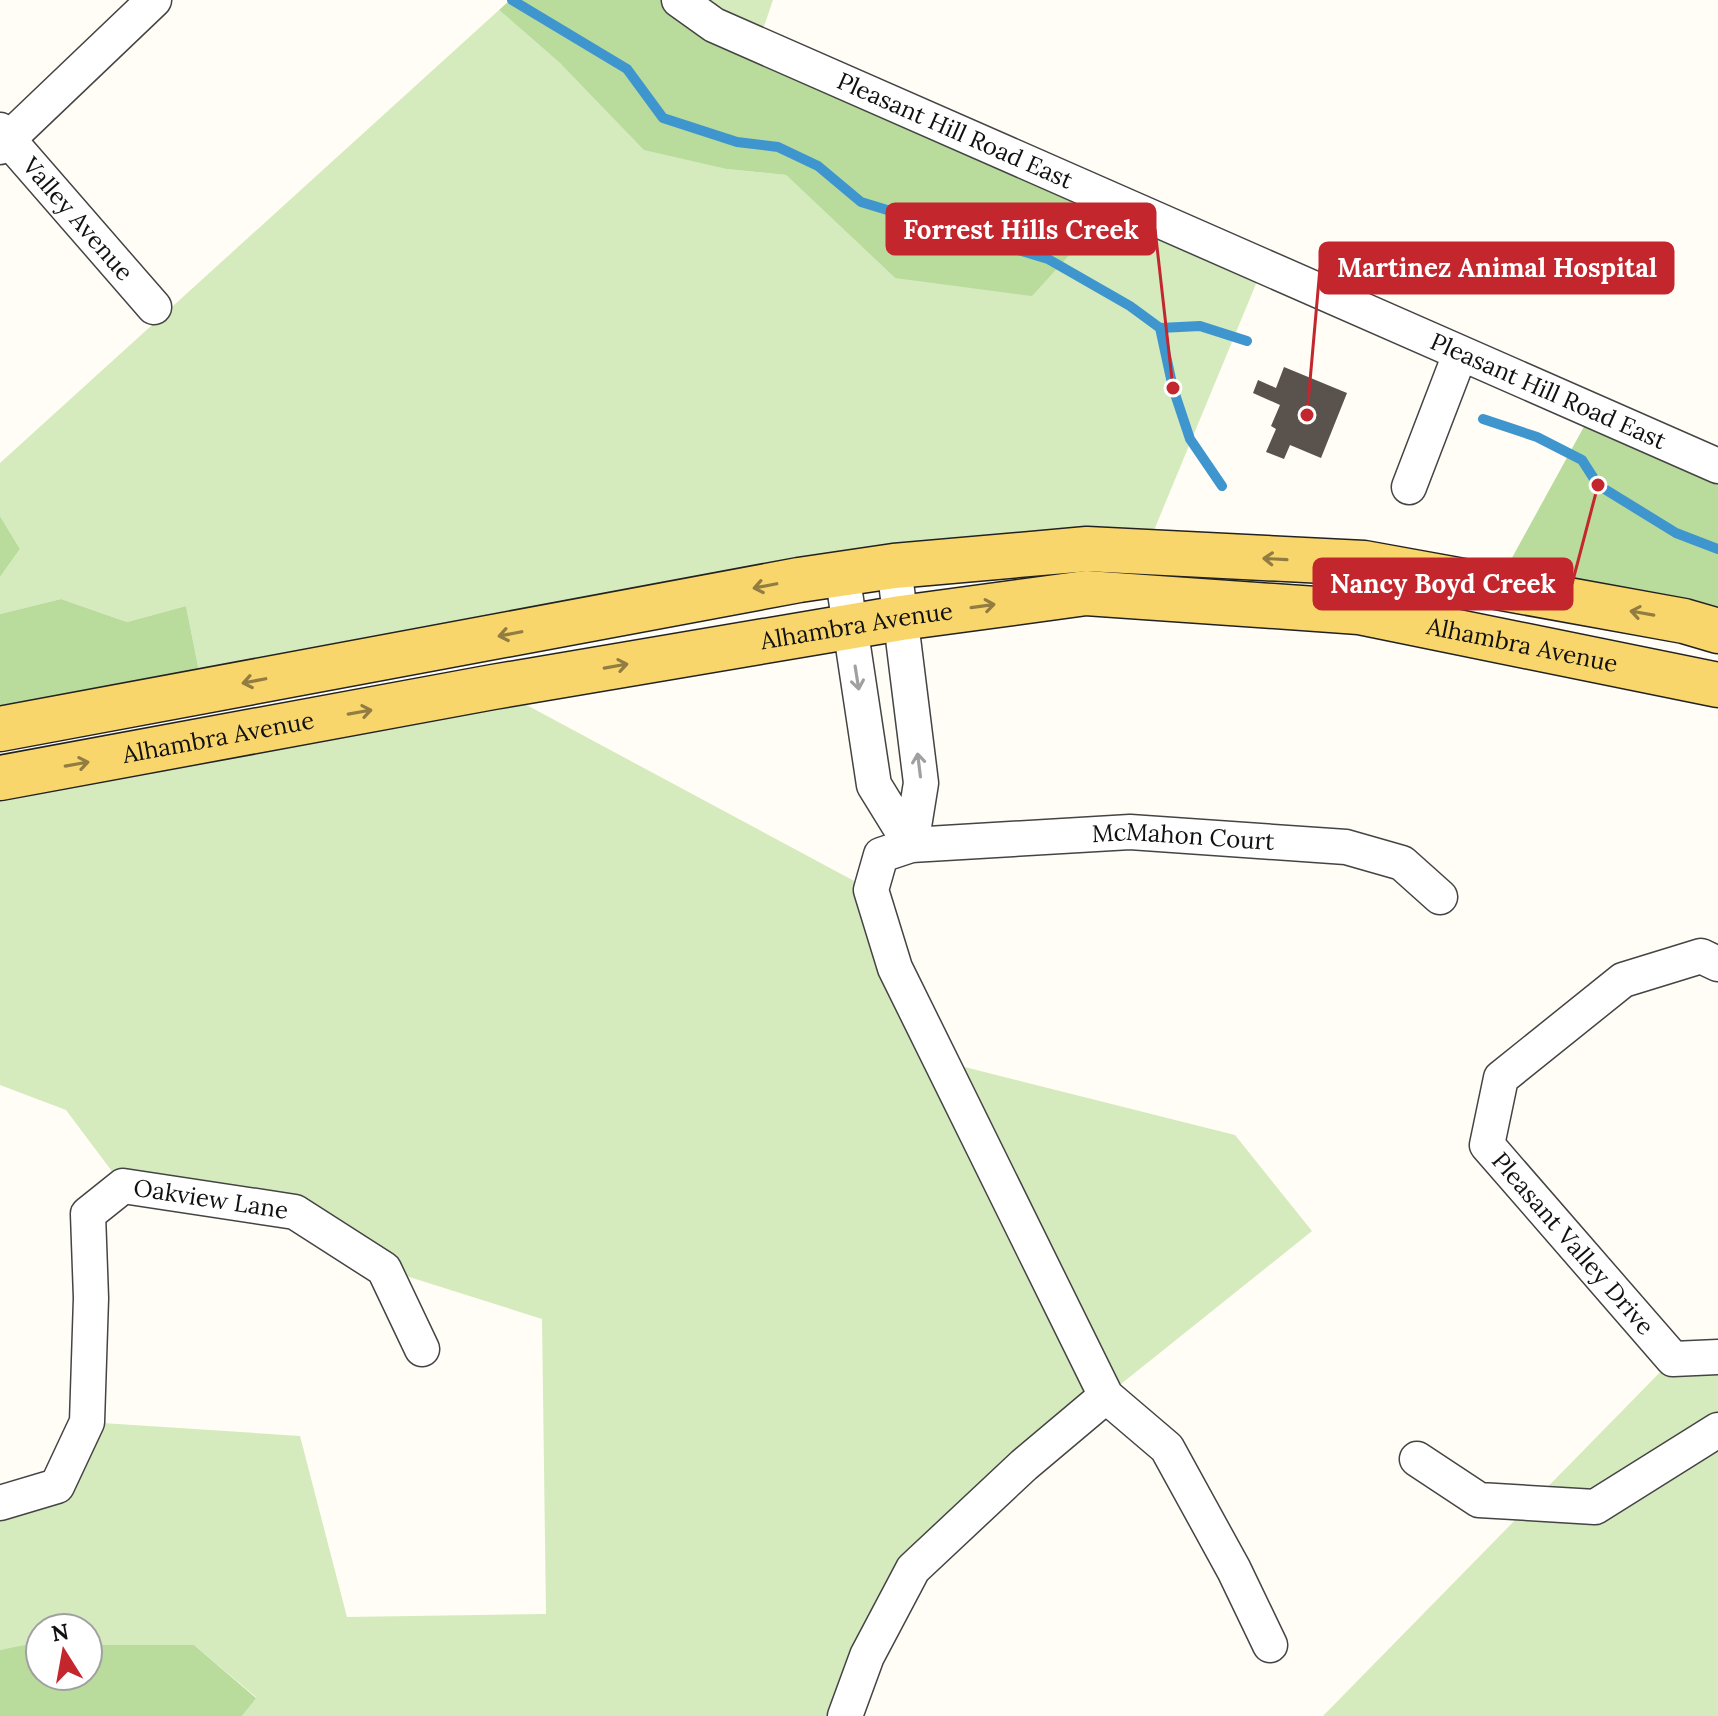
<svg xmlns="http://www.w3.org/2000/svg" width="1718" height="1716" viewBox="0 0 1718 1716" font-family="Lora,serif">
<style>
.green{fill:#d5ebbd}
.forest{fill:#b9dc9c}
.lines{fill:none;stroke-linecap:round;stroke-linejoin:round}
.stream{stroke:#3f96cf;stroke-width:10}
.building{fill:#5a524d}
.minor-casing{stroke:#444;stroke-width:37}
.major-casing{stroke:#222;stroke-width:47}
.minor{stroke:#fff;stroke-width:34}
.major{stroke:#f9d66b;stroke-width:44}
.oneway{stroke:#917d42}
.oneway2{stroke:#a0a0a0}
.labels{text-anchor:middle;stroke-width:8;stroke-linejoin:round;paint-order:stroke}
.street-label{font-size:24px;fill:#111;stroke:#fff}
.leader{fill:none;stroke:#c4262e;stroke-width:3}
.callout-dot{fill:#c4262e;stroke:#fff;stroke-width:3}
.callout{fill:#c4262e;stroke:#c4262e;stroke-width:3}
.callout-label{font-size:26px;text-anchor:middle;font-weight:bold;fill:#fff}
</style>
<rect width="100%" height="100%" fill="#fffdf5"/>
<path class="green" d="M679,0H773L758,44Z
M499,10L561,64L727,169L786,175L895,278L1075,184L1263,267L1145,552L1087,549L203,691L186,606L127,622L61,599L0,614V577L20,549L0,516V463Z
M493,687L871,890L941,1061L1235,1135L1312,1231L1106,1396L913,1569L845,1716H242L256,1697L194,1645H88V1628H40V1645L0,1650V1503L57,1486L87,1422L300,1436L347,1617L546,1614L542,1319L384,1269L295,1212L123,1186L66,1110L0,1085V778Z
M1718,1357V1716H1323L1673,1359Z"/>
<path class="forest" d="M510,0H679L1075,184L1072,252L1032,296L895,278L786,175L727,169L644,150L561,64L499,10Z
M1592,412L1718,466V631L1496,587Z
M0,516L20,549L0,577Z
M61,599L127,622L186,606L203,691L0,729V614Z
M25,1645H40V1676H88V1645H194L256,1698L242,1716H0V1650Z"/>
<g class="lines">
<path class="stream" d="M512,0L627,69L663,118L737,142L778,147L818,166L861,202L1048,259L1130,306L1160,328L1200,326L1247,341
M1160,328L1173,388L1190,439L1222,486
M1483,419L1537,437L1582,460L1598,485L1676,533L1718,549"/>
</g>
<path class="building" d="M1284,367L1347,393L1321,458L1290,445L1284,459L1266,452L1276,429L1271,426L1280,405L1253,393L1258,380L1276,388Z"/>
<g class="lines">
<defs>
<g id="minor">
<path id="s1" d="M679,0L714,25L1718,466"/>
<path id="s2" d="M0,130L154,307"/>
<path d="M0,147L154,0"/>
<path d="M1409,487L1460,354"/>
<path d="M842,573L874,785L911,845L921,783L894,566"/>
<path id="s3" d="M1718,964L1701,956L1623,980L1501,1078L1487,1145L1673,1359L1718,1357"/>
<path d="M1417,1459L1479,1500L1595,1507L1718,1430"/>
<path id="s4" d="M0,1503L57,1486L87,1422L91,1298L88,1214L123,1186L295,1212L384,1269L422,1349"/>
<path id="s5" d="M1270,1645L1234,1570L1167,1448L1106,1396L895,968L871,890L881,855L911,845L1130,832L1346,847L1402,863L1440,897"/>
<path d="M845,1716L867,1656L913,1569L1024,1465L1106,1396"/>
</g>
<g id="major">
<path d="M0,729L799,580L894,566L1087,549L1364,563L1684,621L1718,631"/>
<path id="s6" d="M0,778L493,687L901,618L1086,593L1359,612L1718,685"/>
</g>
</defs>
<use href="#minor" class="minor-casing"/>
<use href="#major" class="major-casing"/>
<use href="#minor" class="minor"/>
<use href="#major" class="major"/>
</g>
<defs><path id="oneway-shaft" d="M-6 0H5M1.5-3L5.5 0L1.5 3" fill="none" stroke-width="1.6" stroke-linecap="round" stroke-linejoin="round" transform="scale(2)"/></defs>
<g class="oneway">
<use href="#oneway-shaft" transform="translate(1275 559) rotate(-177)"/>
<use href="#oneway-shaft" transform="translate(765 586) rotate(169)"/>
<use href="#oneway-shaft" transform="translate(983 606) rotate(-8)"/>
<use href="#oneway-shaft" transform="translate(1642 613) rotate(-170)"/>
<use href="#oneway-shaft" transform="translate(510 634) rotate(169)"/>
<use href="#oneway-shaft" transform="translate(616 666) rotate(-10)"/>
<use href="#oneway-shaft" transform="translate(254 681) rotate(169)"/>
<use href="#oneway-shaft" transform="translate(360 712) rotate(-10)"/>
<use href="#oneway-shaft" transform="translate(77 764) rotate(-10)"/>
</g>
<g class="oneway2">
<use href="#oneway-shaft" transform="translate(857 678) rotate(81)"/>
<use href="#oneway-shaft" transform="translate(919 765) rotate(-97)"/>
</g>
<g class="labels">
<g class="street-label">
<text dy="8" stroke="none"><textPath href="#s1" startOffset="306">Pleasant Hill Road East</textPath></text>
<text dy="8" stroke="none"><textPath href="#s2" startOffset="118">Valley Avenue</textPath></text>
<text dy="8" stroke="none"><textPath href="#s1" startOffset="954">Pleasant Hill Road East</textPath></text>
<text dy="8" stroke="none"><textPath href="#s6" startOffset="870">Alhambra Avenue</textPath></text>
<text dy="8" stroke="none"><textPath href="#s6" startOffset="1542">Alhambra Avenue</textPath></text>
<text dy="8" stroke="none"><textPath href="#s6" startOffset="222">Alhambra Avenue</textPath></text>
<text dy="8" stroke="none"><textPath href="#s5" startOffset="1202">McMahon Court</textPath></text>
<text dy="8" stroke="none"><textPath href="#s4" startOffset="472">Oakview Lane</textPath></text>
<text dy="8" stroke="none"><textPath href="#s3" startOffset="456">Pleasant Valley Drive</textPath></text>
</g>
</g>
<path class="leader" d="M1173 388L1155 229M1307 415L1320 268M1598 485L1572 584"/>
<g class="callout-dot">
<circle cx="1173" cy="388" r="8"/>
<circle cx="1307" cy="415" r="8"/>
<circle cx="1598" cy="485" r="8"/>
</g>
<g class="callout">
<rect x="887" y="204" width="268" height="50" rx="8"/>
<rect x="1320" y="243" width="353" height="50" rx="8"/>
<rect x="1314" y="559" width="258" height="50" rx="8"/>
</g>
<g class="callout-label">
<text x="1021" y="239">Forrest Hills Creek</text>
<text x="1497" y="277">Martinez Animal Hospital</text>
<text x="1443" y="593">Nancy Boyd Creek</text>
</g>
<g transform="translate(64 1652) rotate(349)"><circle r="38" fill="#ffffff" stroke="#a0a0a0" stroke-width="2"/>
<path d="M0-6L14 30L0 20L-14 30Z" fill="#c4262e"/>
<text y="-12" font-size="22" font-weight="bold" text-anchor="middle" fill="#111111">N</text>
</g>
</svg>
